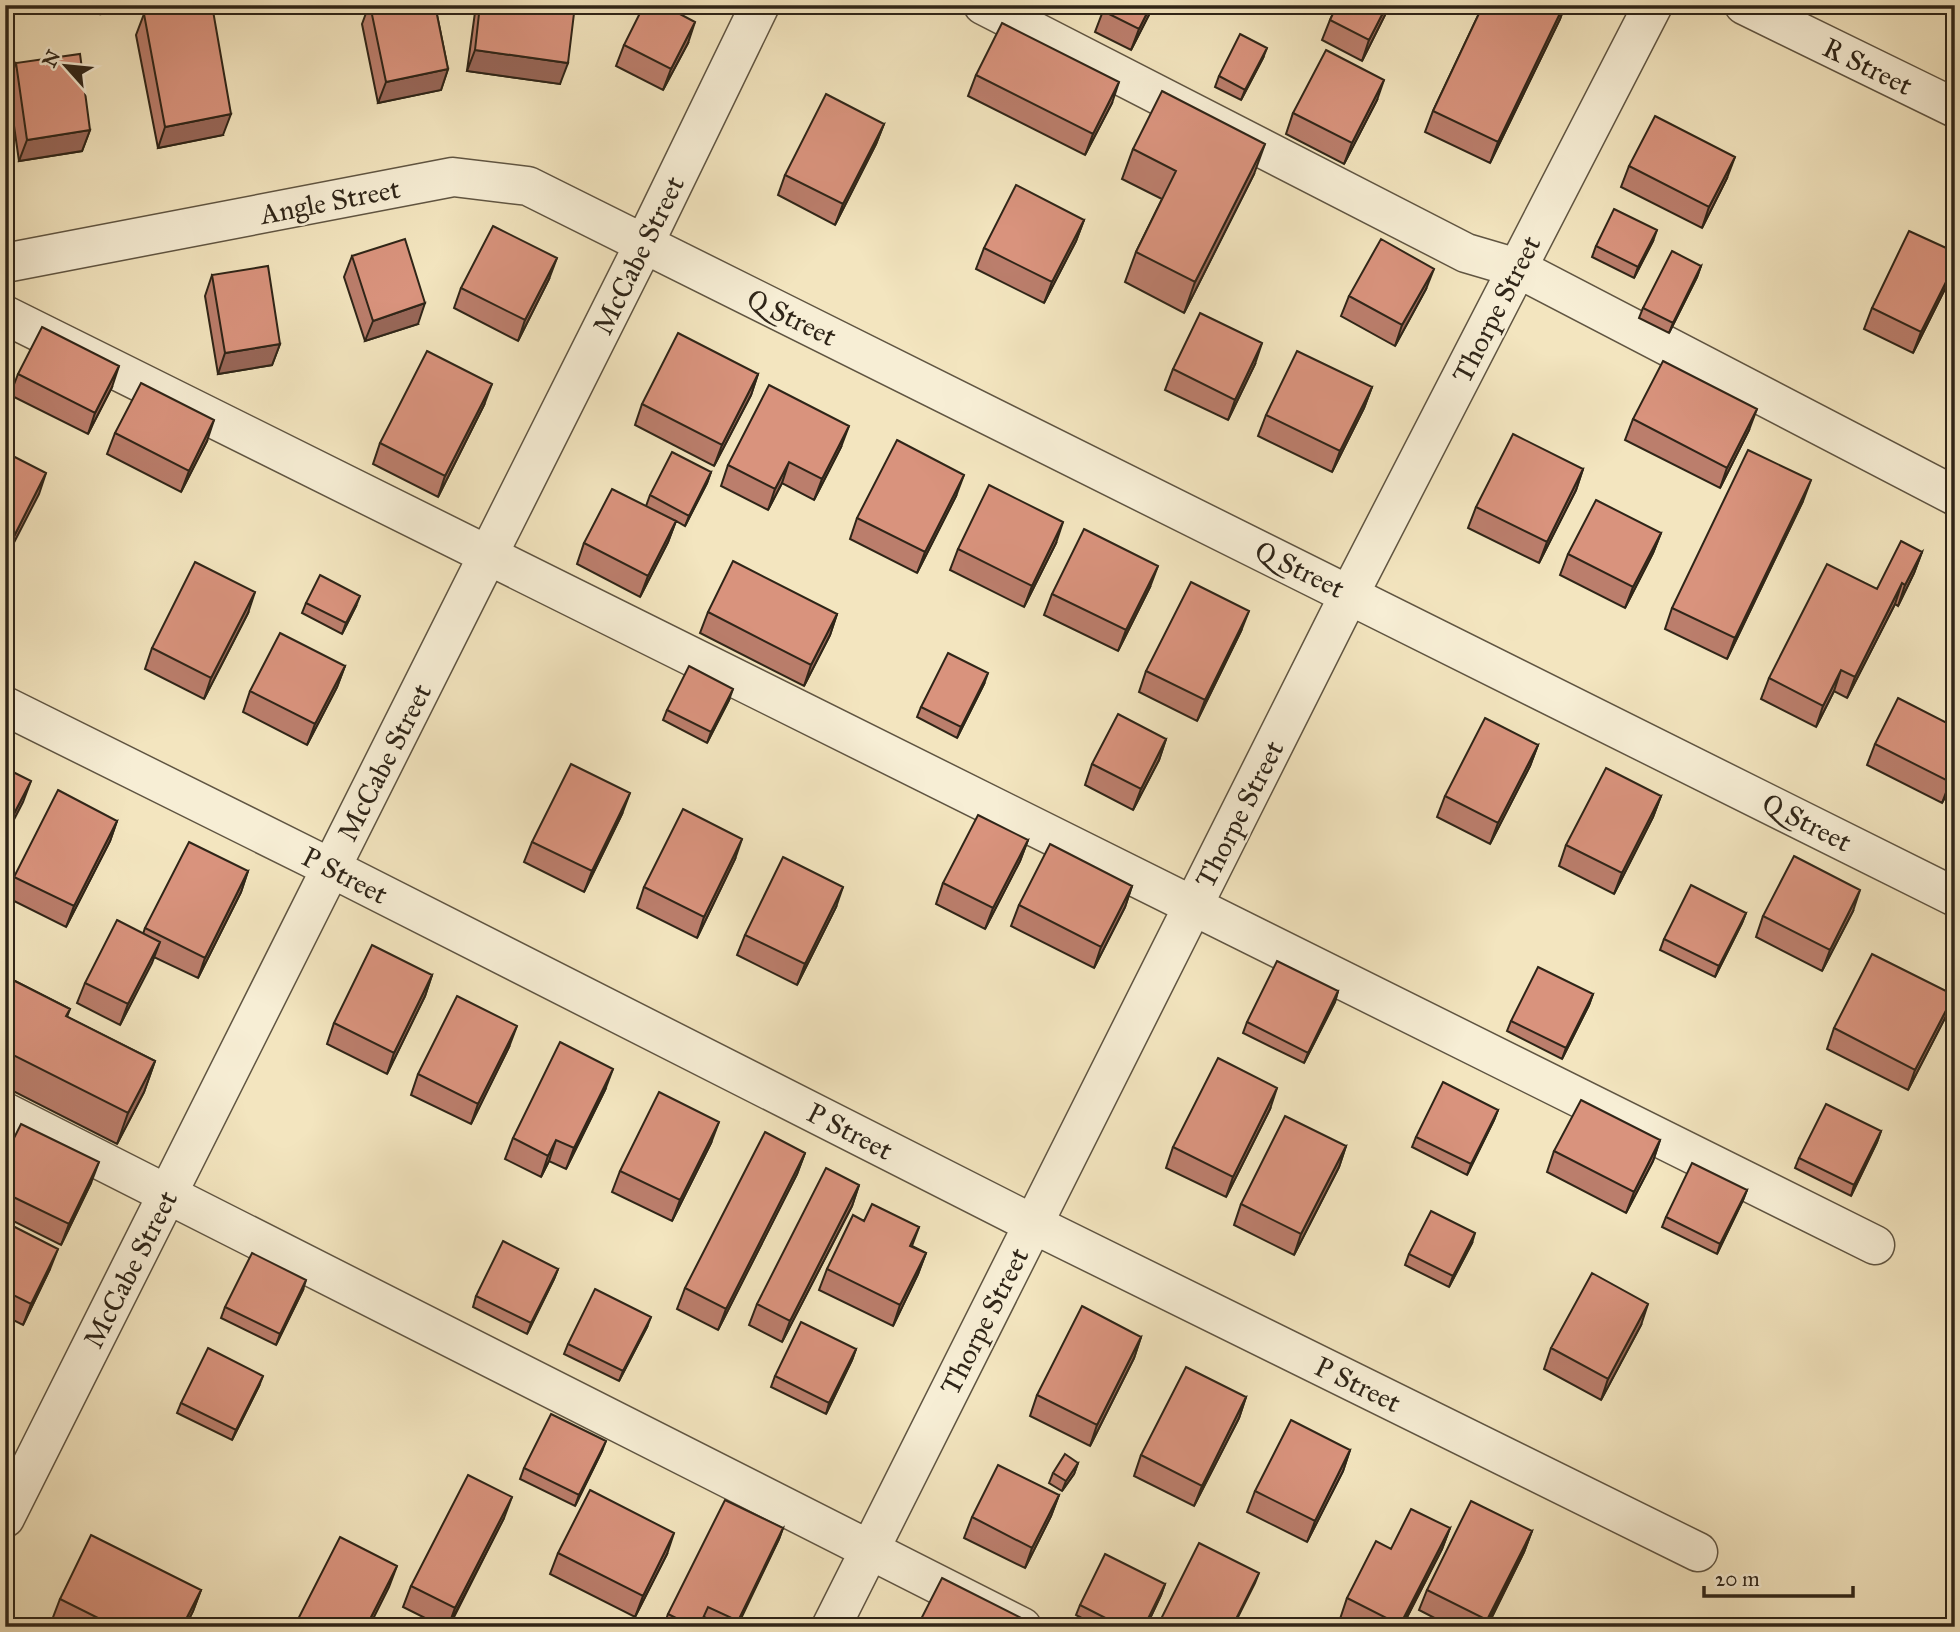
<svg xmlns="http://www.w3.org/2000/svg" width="1960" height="1632" viewBox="0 0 1960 1632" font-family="'IM FELL Great Primer',serif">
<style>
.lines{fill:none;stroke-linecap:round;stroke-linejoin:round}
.minor-casing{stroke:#605542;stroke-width:41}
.minor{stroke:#f7eed5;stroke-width:38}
.wall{fill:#bb7e6c;stroke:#2f2518;stroke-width:2}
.shaded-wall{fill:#986758;stroke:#2f2518;stroke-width:2}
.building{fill:#d9937d;stroke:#2f2518;stroke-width:2}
.labels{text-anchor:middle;stroke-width:5;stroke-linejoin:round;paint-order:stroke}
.street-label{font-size:28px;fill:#2f2518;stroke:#f7eed5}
</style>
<rect width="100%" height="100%" fill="#f3e5bf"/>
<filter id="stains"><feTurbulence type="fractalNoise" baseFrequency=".00286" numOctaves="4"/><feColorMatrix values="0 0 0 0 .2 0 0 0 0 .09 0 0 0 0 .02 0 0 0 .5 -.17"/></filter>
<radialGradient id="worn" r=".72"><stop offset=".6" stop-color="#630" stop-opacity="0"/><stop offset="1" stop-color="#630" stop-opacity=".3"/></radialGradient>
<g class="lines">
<defs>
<path id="minor" d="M983,5L1466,253L1517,268L1955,496
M1744,5L1955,108
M5,263L453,177L528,186L1955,897
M5,315L1875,1245
M5,706L331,868L1033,1224L1698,1552
M5,1112L1022,1627
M5,1518L644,244L760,5
M831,1627L1350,593L1653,5"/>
</defs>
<use href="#minor" class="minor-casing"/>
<use href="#minor" class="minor"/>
</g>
<path class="wall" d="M100,5H159L101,14Z
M369,5H435L448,69L441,90L378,103L362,24Z
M476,5H575L560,84L467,71Z
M1154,5L1131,50L1095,32L1103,11Z
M1337,5H1390L1362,61L1322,40L1330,20Z
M1483,5H1565L1560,19L1490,163L1425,132L1433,111Z
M144,14L223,135L158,148L136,35Z
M688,43L663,90L616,66L624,45Z
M1263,58L1241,100L1215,87L1219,76Z
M16,63L90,130L82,151L19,161L8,84Z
M976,75L1112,103L1085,155L968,96Z
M1377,100L1344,164L1286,134L1293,113Z
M884,124L876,144L835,225L778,195L785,175Z
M1133,149L1254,174L1184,313L1125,282L1136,252L1162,199L1122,179Z
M1629,166L1727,178L1702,228L1621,187Z
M1084,220L1076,241L1044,303L976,269L984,248Z
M1653,241L1634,278L1592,257L1596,246Z
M352,256L418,324L365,341L344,277Z
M1701,266L1697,277L1669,333L1639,318L1643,308Z
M212,275L280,344L272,365L218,374L205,296Z
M1952,275L1913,353L1864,329L1872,308Z
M549,279L518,341L454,308L461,288Z
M1426,289L1395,346L1341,316L1349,296Z
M1255,364L1228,420L1165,390L1173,369Z
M18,374L112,387L88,434L10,395Z
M758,374L751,395L714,466L635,425L642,404Z
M1372,387L1364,408L1332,472L1258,436L1266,415Z
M484,405L438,497L373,464L380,443Z
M1633,419L1749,430L1720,488L1625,440Z
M115,433L207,441L181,492L107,454Z
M841,447L814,500L782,483L768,510L721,486L728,465Z
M1583,469L1576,490L1539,563L1468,528L1476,507Z
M711,472L707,483L685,526L676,521L668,542L640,597L577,564L584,543L646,506L650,495Z
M956,496L917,573L850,539L857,518Z
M1803,501L1727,659L1665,629L1672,608Z
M1661,533L1653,553L1625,608L1560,575L1568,554Z
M1056,543L1024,607L950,570L958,549Z
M1922,552L1914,573L1898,606L1895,604L1847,698L1834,691L1816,727L1761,699L1769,678Z
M1150,587L1118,651L1044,615L1052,594Z
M306,603L356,606L342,634L302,613Z
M708,612L837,614L830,635L804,686L700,633Z
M248,613L204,699L145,669L152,648Z
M1241,631L1197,721L1139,692L1146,671Z
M345,666L337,687L307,745L243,712L250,691Z
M984,684L957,738L917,717L921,707Z
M729,700L707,743L663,720L667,710Z
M1955,727V778L1942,803L1867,765L1875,744Z
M1166,739L1159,760L1133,810L1085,785L1092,764Z
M1538,745L1530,766L1490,844L1437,817L1445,796Z
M1661,796L1653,817L1614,894L1559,866L1566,845Z
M622,814L584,892L524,862L532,842Z
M117,821L110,841L66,927L6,897L14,877Z
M1028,840L1020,861L985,929L936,904L943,883Z
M735,859L697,938L637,908L644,887Z
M248,871L241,892L198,978L154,957L120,1025L77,1003L85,983L143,934L145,928Z
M1132,886L1125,907L1094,968L1011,926L1019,905Z
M836,907L797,985L737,955L745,935Z
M1853,911L1822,971L1756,937L1763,916Z
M1746,913L1742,923L1715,977L1660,950L1664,939Z
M432,975L425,996L387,1074L327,1044L334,1023Z
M5,976L70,1009L67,1017L155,1061L144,1092L117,1144L5,1087Z
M1338,991L1335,1002L1304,1063L1243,1033L1247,1022Z
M1593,994L1589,1005L1562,1059L1507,1031L1511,1021Z
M1954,995L1946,1016L1908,1090L1827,1049L1834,1028Z
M509,1047L471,1124L411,1095L418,1074Z
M605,1090L566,1169L549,1161L541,1177L505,1159L513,1138Z
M1270,1109L1226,1197L1166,1168L1173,1147Z
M1498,1110L1494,1120L1467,1175L1412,1147L1416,1137Z
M1881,1131L1877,1142L1851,1196L1795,1168L1799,1158Z
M1660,1140L1653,1161L1626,1213L1547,1172L1554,1151Z
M711,1143L672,1221L612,1192L620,1171Z
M1346,1146L1339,1167L1294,1255L1234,1225L1241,1204Z
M805,1153L797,1174L718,1330L677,1309L685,1288Z
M5,1156L91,1183L61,1245L5,1217Z
M859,1185L852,1206L782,1342L749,1325L757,1304Z
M1747,1190L1743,1200L1717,1254L1662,1227L1666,1217Z
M864,1221L919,1227L912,1246L926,1253L918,1274L893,1326L819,1290L827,1269Z
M5,1222L50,1269L23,1325L5,1316Z
M1472,1243L1449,1287L1405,1265L1409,1254Z
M558,1269L554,1279L527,1334L473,1307L476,1296Z
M303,1290L276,1345L221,1318L225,1307Z
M1641,1325L1601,1400L1544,1369L1551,1348Z
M647,1327L619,1381L564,1354L568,1344Z
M1141,1337L1134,1358L1090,1446L1030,1416L1037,1395Z
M856,1349L852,1360L826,1414L771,1387L775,1376Z
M259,1386L232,1440L177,1413L181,1403Z
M1246,1397L1239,1418L1194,1506L1134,1476L1141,1455Z
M1350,1450L1343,1471L1307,1542L1247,1512L1255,1491Z
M602,1451L575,1506L520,1479L524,1468Z
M1078,1463L1074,1474L1062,1491L1049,1483L1053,1473Z
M1059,1495L1051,1516L1025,1568L964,1538L972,1517Z
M504,1518L449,1627H443L403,1607L411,1586Z
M783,1528L779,1539L737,1627H724L704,1617L700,1627H669L664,1625L668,1614Z
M1450,1528L1442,1549L1402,1627H1355L1340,1619L1347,1598Z
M1532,1531L1524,1552L1487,1627H1452L1419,1610L1427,1590Z
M558,1553L667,1554L635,1617L550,1574Z
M1165,1584L1161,1595L1146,1627H1098L1076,1615L1080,1605Z
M201,1590L193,1611L185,1627H67L52,1620L60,1599Z"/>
<path class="shaded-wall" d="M105,5H159L101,14Z
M1151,5H1154L1131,50L1139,29Z
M1387,5H1390L1362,61L1369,40Z
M1564,5H1565L1560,19L1490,163L1498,142Z
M695,22L688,43L663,90L671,69Z
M1267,48L1263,58L1241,100L1245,90Z
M475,50L568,63L560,84L467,71Z
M448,69L441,90L378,103L386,82Z
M1384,80L1377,100L1344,164L1352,143Z
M1119,82L1112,103L1085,155L1093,134Z
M231,114L223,135L158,148L165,127Z
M884,124L876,144L835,225L843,204Z
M90,130L82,151L19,161L27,140Z
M1265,144L1254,174L1184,313L1195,282Z
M1735,157L1727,178L1702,228L1709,207Z
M1084,220L1076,241L1044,303L1052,282Z
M1657,230L1653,241L1634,278L1638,267Z
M557,258L549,279L518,341L525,320Z
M1955,264L1952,275L1913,353L1921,332Z
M1701,266L1697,277L1669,333L1673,323Z
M1434,269L1426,289L1395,346L1402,325Z
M425,303L418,324L365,341L373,321Z
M1262,343L1255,364L1228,420L1235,400Z
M280,344L272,365L218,374L225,353Z
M119,366L112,387L88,434L95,413Z
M758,374L751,395L714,466L722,445Z
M492,384L484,405L438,497L445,476Z
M1372,387L1364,408L1332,472L1340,451Z
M1757,409L1749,430L1720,488L1727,468Z
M214,420L207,441L181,492L189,471Z
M849,426L841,447L814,500L822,479Z
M789,462L782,483L768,510L775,489Z
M1583,469L1576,490L1539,563L1547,542Z
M711,472L707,483L685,526L689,516Z
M46,473L39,494L5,560V554Z
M964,475L956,496L917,573L925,552Z
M1811,480L1803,501L1727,659L1735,638Z
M676,521L668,542L640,597L648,576Z
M1063,522L1056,543L1024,607L1032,586Z
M1661,533L1653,553L1625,608L1633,587Z
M1922,552L1914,573L1898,606L1905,585Z
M1158,566L1150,587L1118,651L1126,630Z
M1902,583L1895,604L1847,698L1855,677Z
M255,592L248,613L204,699L211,678Z
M360,596L356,606L342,634L346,623Z
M1249,611L1241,631L1197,721L1205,700Z
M837,614L830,635L804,686L811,665Z
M345,666L337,687L307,745L315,724Z
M1841,670L1834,691L1816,727L1823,706Z
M988,673L984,684L957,738L961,727Z
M733,689L729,700L707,743L711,732Z
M1166,739L1159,760L1133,810L1141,789Z
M1538,745L1530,766L1490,844L1498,823Z
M1955,772V778L1942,803L1950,782Z
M31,781L23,802L5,837V831Z
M630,793L622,814L584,892L592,871Z
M1661,796L1653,817L1614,894L1622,873Z
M117,821L110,841L66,927L74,906Z
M742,839L735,859L697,938L704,917Z
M1028,840L1020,861L985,929L993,908Z
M248,871L241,892L198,978L205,958Z
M1132,886L1125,907L1094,968L1101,947Z
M843,887L836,907L797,985L805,964Z
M1860,890L1853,911L1822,971L1830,950Z
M1746,913L1742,923L1715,977L1719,966Z
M160,942L152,963L120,1025L128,1004Z
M432,975L425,996L387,1074L394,1053Z
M1338,991L1335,1002L1304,1063L1308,1053Z
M1593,994L1589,1005L1562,1059L1566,1048Z
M1954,995L1946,1016L1908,1090L1915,1070Z
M517,1026L509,1047L471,1124L478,1104Z
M155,1061L144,1092L117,1144L128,1113Z
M613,1069L605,1090L566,1169L574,1148Z
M1277,1088L1270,1109L1226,1197L1233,1177Z
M1498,1110L1494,1120L1467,1175L1471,1164Z
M719,1122L711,1143L672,1221L680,1200Z
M1881,1131L1877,1142L1851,1196L1854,1185Z
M556,1140L549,1161L541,1177L548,1156Z
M1660,1140L1653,1161L1626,1213L1634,1192Z
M1346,1146L1339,1167L1294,1255L1301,1234Z
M805,1153L797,1174L718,1330L726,1309Z
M99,1162L91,1183L61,1245L69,1224Z
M859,1185L852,1206L782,1342L790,1321Z
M1747,1190L1743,1200L1717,1254L1720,1244Z
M1475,1233L1472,1243L1449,1287L1453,1276Z
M58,1249L50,1269L23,1325L31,1304Z
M926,1253L918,1274L893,1326L900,1305Z
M558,1269L554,1279L527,1334L531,1323Z
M306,1280L303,1290L276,1345L280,1334Z
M1648,1304L1641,1325L1601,1400L1608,1379Z
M651,1317L647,1327L619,1381L623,1371Z
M1141,1337L1134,1358L1090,1446L1097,1425Z
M856,1349L852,1360L826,1414L829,1403Z
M263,1376L259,1386L232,1440L236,1430Z
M1246,1397L1239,1418L1194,1506L1202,1486Z
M606,1441L602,1451L575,1506L579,1495Z
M1350,1450L1343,1471L1307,1542L1315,1521Z
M1078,1463L1074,1474L1062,1491L1066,1481Z
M1059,1495L1051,1516L1025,1568L1032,1548Z
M512,1497L504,1518L448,1627L455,1608Z
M783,1528L779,1539L736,1627L738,1621Z
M1450,1528L1442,1549L1402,1627H1400Z
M1532,1531L1524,1552L1487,1627H1485Z
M674,1533L667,1554L635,1617L643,1596Z
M397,1566L389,1587L369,1627H366Z
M1259,1573L1255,1583L1233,1627H1232Z
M1165,1584L1161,1595L1146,1627H1144Z
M201,1590L193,1611L185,1627H182Z"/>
<path class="building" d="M188,5H212L231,114L165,127L144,14Z
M370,5H435L448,69L386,82Z
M480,5H575L568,63L475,50Z
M644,5H663L695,22L671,69L624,45Z
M1106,5H1151L1139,29L1103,11Z
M1337,5H1387L1369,40L1330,20Z
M1483,5H1564L1498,142L1433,111Z
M1002,23L1119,82L1093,134L976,75Z
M1240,34L1267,48L1245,90L1219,76Z
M1326,50L1384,80L1352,143L1293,113Z
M80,54L90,130L27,140L16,63Z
M1162,91L1265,144L1195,282L1136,252L1176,171L1133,149Z
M826,94L884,124L843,204L785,175Z
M1655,116L1735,157L1709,207L1629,166Z
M1016,185L1084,220L1052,282L984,248Z
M1614,209L1657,230L1638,267L1596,246Z
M493,226L557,258L525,320L461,288Z
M1909,231L1955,252V264L1921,332L1872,308Z
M405,239L425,303L373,321L352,256Z
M1381,239L1434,269L1402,325L1349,296Z
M1672,251L1701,266L1673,323L1643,308Z
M268,266L280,344L225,353L212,275Z
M1200,313L1262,343L1235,400L1173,369Z
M42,327L119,366L95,413L18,374Z
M678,333L758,374L722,445L642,404Z
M427,351L492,384L445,476L380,443Z
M1297,351L1372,387L1340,451L1266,415Z
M1663,361L1757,409L1727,468L1633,419Z
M141,383L214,420L189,471L115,433Z
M769,385L849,426L822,479L789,462L775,489L728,465Z
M1513,434L1583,469L1547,542L1476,507Z
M897,440L964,475L925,552L857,518Z
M1748,450L1811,480L1735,638L1672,608Z
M5,452L46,473L5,554Z
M672,452L711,472L689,516L650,495Z
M989,485L1063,522L1032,586L958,549Z
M612,489L676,521L648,576L584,543Z
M1596,500L1661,533L1633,587L1568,554Z
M1084,529L1158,566L1126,630L1052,594Z
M1901,541L1922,552L1905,585L1902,583L1855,677L1841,670L1823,706L1769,678L1827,564L1877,589Z
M733,561L837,614L811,665L708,612Z
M195,562L255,592L211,678L152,648Z
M320,575L360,596L346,623L306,603Z
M1191,582L1249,611L1205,700L1146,671Z
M280,633L345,666L315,724L250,691Z
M948,653L988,673L961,727L921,707Z
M689,666L733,689L711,732L667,710Z
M1898,698L1955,727V772L1950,782L1875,744Z
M1118,714L1166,739L1141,789L1092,764Z
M1485,718L1538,745L1498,823L1445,796Z
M571,764L630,793L592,871L532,842Z
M5,768L31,781L5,831Z
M1606,768L1661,796L1622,873L1566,845Z
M58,790L117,821L74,906L14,877Z
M683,809L742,839L704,917L644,887Z
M978,815L1028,840L993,908L943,883Z
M189,842L248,871L205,958L145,928Z
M1050,844L1132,886L1101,947L1019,905Z
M1794,856L1860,890L1830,950L1763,916Z
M783,857L843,887L805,964L745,935Z
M1691,885L1746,913L1719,966L1664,939Z
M117,920L160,942L128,1004L85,983Z
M372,945L432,975L394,1053L334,1023Z
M1872,954L1954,995L1915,1070L1834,1028Z
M1277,961L1338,991L1308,1053L1247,1022Z
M1538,967L1593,994L1566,1048L1511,1021Z
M5,976L70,1009L66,1016L155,1061L128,1113L5,1051Z
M457,996L517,1026L478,1104L418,1074Z
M560,1042L613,1069L574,1148L556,1140L548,1156L513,1138Z
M1218,1058L1277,1088L1233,1177L1173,1147Z
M1443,1082L1498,1110L1471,1164L1416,1137Z
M659,1092L719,1122L680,1200L620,1171Z
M1581,1100L1660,1140L1634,1192L1554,1151Z
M1826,1104L1881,1131L1854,1185L1799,1158Z
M1285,1116L1346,1146L1301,1234L1241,1204Z
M21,1124L99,1162L69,1224L5,1193V1156Z
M765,1132L805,1153L726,1309L685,1288Z
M1692,1163L1747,1190L1720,1244L1666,1217Z
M826,1168L859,1185L790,1321L757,1304Z
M872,1204L919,1227L910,1246L926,1253L900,1305L827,1269L853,1215L864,1221Z
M1431,1211L1475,1233L1453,1276L1409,1254Z
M5,1222L58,1249L31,1304L5,1291Z
M503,1241L558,1269L531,1323L476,1296Z
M252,1253L306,1280L280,1334L225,1307Z
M1592,1273L1648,1304L1608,1379L1551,1348Z
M595,1289L651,1317L623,1371L568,1344Z
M1082,1306L1141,1337L1097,1425L1037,1395Z
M801,1322L856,1349L829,1403L775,1376Z
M208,1348L263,1376L236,1430L181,1403Z
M1186,1367L1246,1397L1202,1486L1141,1455Z
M551,1414L606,1441L579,1495L524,1468Z
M1291,1420L1350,1450L1315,1521L1255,1491Z
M1065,1454L1078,1463L1066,1481L1053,1473Z
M998,1465L1059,1495L1032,1548L972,1517Z
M468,1475L512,1497L455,1608L411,1586Z
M590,1490L674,1533L643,1596L558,1553Z
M725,1500L783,1528L738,1621L708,1607L699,1627H694L668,1614Z
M1471,1501L1532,1531L1487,1620L1427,1590Z
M1411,1509L1450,1528L1400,1625L1347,1598L1376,1541L1391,1549Z
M91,1535L201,1590L182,1627H116L60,1599Z
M340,1537L397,1566L366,1627H294Z
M1199,1543L1259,1573L1232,1627H1157Z
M1105,1554L1165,1584L1144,1627H1123L1080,1605Z
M942,1578L1025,1620L1021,1627H917Z"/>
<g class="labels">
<g class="street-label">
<text transform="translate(1868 66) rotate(26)" y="10">R Street</text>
<text transform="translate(330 201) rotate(-11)" y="10">Angle Street</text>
<text transform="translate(638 255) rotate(-64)" y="10">McCabe Street</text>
<text transform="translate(1496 309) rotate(-63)" y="10">Thorpe Street</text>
<text transform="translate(792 317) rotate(26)" y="10">Q Street</text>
<text transform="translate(1300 569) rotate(26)" y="10">Q Street</text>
<text transform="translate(384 762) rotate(-63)" y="10">McCabe Street</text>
<text transform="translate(1239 814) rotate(-63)" y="10">Thorpe Street</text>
<text transform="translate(1807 822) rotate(27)" y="10">Q Street</text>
<text transform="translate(345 875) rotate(27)" y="10">P Street</text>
<text transform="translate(850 1131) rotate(27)" y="10">P Street</text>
<text transform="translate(130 1269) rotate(-63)" y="10">McCabe Street</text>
<text transform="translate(984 1321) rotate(-63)" y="10">Thorpe Street</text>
<text transform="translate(1358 1384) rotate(26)" y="10">P Street</text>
</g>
</g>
<rect width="1960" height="1632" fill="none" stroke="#f3e5bf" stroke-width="28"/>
<rect x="7" y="7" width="1946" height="1618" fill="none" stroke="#2f2518" stroke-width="3.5"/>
<rect x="14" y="14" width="1932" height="1604" fill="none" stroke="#2f2518" stroke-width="2"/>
<g transform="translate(66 66) rotate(297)" stroke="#f7eed5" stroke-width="5" paint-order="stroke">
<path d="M0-5L12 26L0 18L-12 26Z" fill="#2f2518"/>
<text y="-10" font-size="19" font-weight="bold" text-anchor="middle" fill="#2f2518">N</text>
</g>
<path d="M1704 1586v10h149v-10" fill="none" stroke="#2f2518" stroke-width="3.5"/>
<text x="1715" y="1586" font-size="21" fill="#2f2518" stroke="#f7eed5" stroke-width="5" paint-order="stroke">20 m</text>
<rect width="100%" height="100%" filter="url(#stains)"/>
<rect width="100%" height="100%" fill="url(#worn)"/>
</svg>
